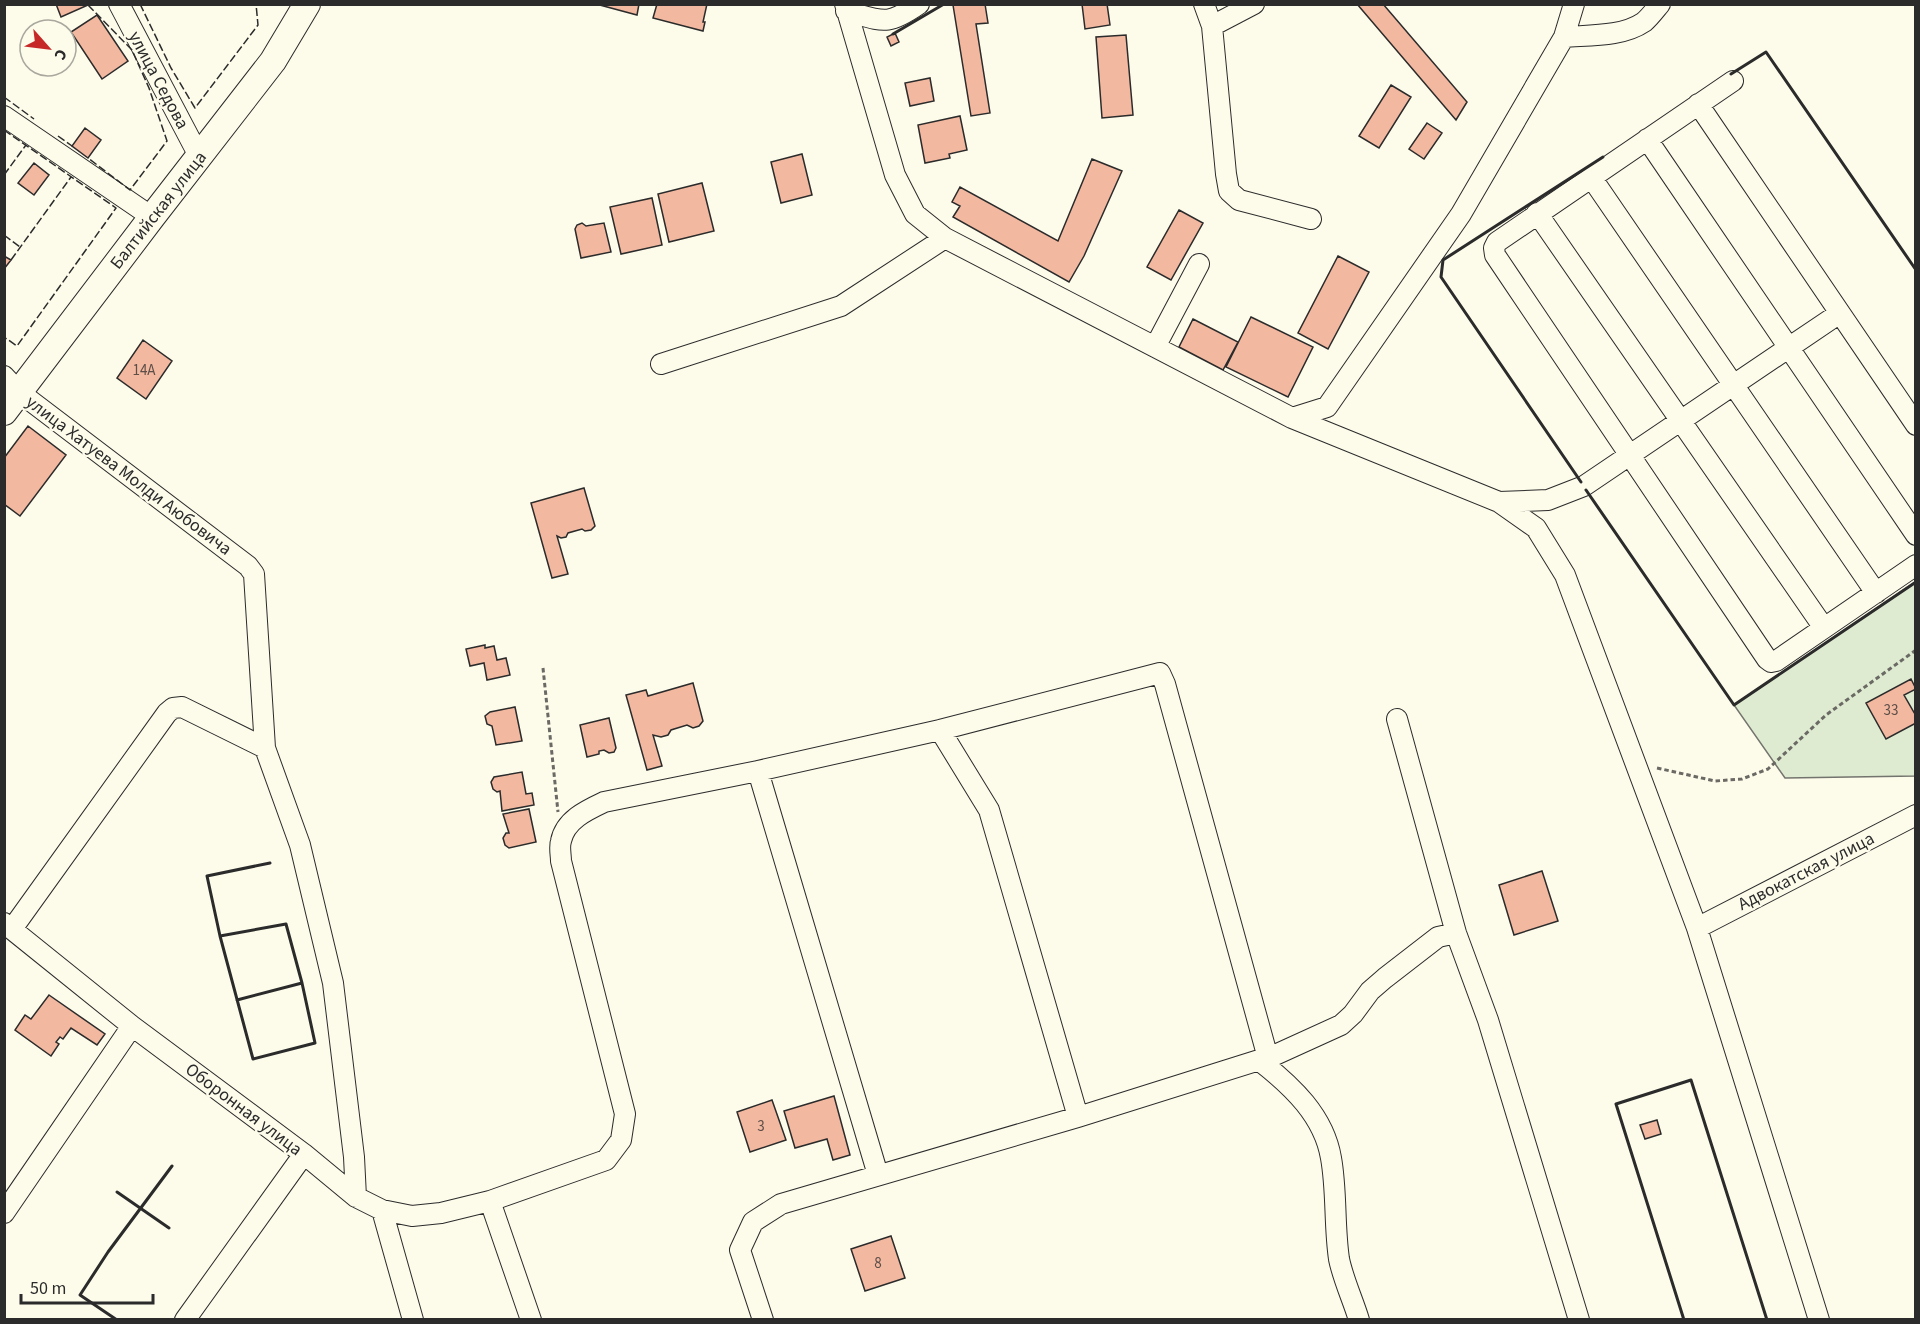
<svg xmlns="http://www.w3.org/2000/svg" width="1920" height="1324" viewBox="0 0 1920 1324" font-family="'Source Sans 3',sans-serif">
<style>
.green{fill:#deebd1;stroke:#74746e;stroke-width:1.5}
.building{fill:#f2b8a0;stroke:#2b2b2b;stroke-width:1.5}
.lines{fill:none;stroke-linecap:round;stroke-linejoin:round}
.minor-casing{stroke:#2b2b2b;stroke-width:22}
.major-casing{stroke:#2b2b2b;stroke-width:28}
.path{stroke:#6a6964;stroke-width:3;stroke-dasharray:4.5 3;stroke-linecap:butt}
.minor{stroke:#fdfbea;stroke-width:20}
.major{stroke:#fdfbea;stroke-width:26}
.fence{stroke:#2b2b2b;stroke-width:1.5;stroke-dasharray:8 3;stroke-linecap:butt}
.wall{stroke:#2b2b2b;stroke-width:3}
.labels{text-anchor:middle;stroke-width:4.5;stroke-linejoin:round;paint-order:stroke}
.number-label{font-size:15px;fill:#5d4e48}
.street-label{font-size:18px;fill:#2b2b2b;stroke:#fdfbea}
</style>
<rect width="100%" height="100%" fill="#fdfbea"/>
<path class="green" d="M1915,582V776L1785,778L1734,705Z"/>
<path class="building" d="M56,4H87L88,5L61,17Z
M596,4H639L637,15Z
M657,4H707L703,22H705L703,31L653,18Z
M985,4L988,23L976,24L990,113L971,116L953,5Z
M1082,4H1107L1110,25L1085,29Z
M1357,4H1383L1467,102L1456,120Z
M97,15L128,61L102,79L71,32Z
M895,33L899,42L891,46L887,37Z
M1126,35L1133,115L1102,118L1096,37Z
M930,78L934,101L910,106L905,83Z
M1391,85L1411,97L1379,148L1359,136Z
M960,116L967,150L949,154L950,158L925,163L918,125Z
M1427,123L1442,133L1424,159L1409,149Z
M85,128L101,140L88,158L72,146Z
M802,154L812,195L781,203L771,162Z
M1092,159L1122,171L1084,256L1069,282L953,217L960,206L952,202L960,187L1058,241Z
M34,163L49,175L34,195L18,183Z
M702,183L714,231L669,242L658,194Z
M652,198L662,245L621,254L610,207Z
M1179,210L1203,223L1171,280L1147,267Z
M582,223L586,226L604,223L611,252L581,258L575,229L577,225Z
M4,256L11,260L4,269Z
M1338,256L1369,272L1328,349L1298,333Z
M1251,317L1313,347L1288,397L1226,367Z
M1193,319L1238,342L1223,370L1179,347Z
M143,340L172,361L146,399L117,378Z
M28,426L66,455L20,516L4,504V458Z
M584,488L595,526L591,530L585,531L582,529L568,533L566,537L561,538L557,536L568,574L552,578L531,503Z
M485,645V648L494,646L497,660L506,658L510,675L487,680L484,663L470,666L466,649Z
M1911,679L1916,689L1904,695L1916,716V723L1886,739L1866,703Z
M693,683L703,721L699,726L693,728L687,725L671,730L668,735L661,737L653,735L662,766L647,770L626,695L646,690L648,696Z
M515,707L522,741L496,745L492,726L487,724L485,716L490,712Z
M609,718L616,748L614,752L609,753L604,750L599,751V754L587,757L580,725Z
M522,772L526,794L532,793L534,805L502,811L500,791L497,792L493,789L491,782L494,777Z
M529,809L536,842L509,848L505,845L503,838L506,833H509L503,814Z
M1542,871L1558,921L1514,935L1499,885Z
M49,995L105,1034L97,1045L71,1028L63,1039L60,1037L56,1042L59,1044L51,1056L15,1030L25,1015L31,1019Z
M834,1096L850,1155L833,1160L827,1139L795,1148L784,1111Z
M772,1100L786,1140L750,1152L737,1112Z
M1657,1120L1661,1134L1645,1139L1640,1125Z
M891,1236L905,1278L865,1291L851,1249Z"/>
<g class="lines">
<defs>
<path id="minor" d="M119,4L199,156
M845,4L895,175L915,214L945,238L1292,418L1499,502L1536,528L1565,575L1697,928L1819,1320
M1204,4L1212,26L1226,174L1229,191L1239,200L1311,219
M846,11C883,21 886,27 919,4
M1212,26L1254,4
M1564,37C1590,35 1622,37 1644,22C1650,17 1655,10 1660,4
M1733,81L1497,242L1494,248L1495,255L1767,659L1771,662L1776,661L1916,565
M1698,104L1916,425
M4,116L152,217
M1647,139L1916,535
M1591,177L1876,593
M1537,213L1824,628
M1155,347L1199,264
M661,364L841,306L945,238
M4,376L19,392L248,566L254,574L265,748L300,845L333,983L354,1157L356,1197
M1292,418L1327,407L1461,214L1564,37L1574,4
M1499,502L1548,500L1584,486L1840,313
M1397,719L1456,933L1488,1020L1579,1320
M940,730L989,810L1078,1117
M758,771L940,730L1160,673L1165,684L1268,1058
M4,923L132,1026L304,1154L356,1197L382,1210L412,1216L441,1213L490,1201L606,1160L621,1140L625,1114L561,861C561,855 559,847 561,841C565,820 587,810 604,802L758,771L878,1175
M1697,928L1916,815
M12,929L167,713L173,708L182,707L265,748
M1260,1061C1292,1086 1324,1116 1331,1158C1337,1191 1334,1225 1339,1259C1343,1279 1353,1300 1359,1320
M490,1201L531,1320
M382,1210L413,1320
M4,1213L132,1026
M185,1320L304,1154
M763,1320L740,1250L753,1222L781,1204L1078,1117L1275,1055L1341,1025L1353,1014L1370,991L1385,978L1438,937L1456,933"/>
<path id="major" d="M4,412L152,217L273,61L307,4"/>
</defs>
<use href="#minor" class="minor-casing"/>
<use href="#major" class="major-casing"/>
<path class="path" d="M543,668L558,812
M1657,768L1715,781L1742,779L1768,769L1826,715L1916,650"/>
<use href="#minor" class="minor"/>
<use href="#major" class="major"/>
<path class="fence" d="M140,4L171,68L195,108L258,25L256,4
M88,5L132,50L149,88L167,141L130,190L88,158
M4,97L34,119
M4,130L116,208L17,346L4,337
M58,136L72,146
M4,175L26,145
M4,235L20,247
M11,260L71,177"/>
<path class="wall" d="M893,34L944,4
M1731,74L1766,52L1916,270
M1581,482L1441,277L1443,260L1603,157
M1586,490L1734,705L1916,582
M220,936L286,924L302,983
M237,1000L302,983L315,1043L253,1059L220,936L207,876L270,863
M117,1192L169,1228
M117,1320L80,1295L108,1252L172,1166
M1684,1320L1616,1104L1691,1080L1767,1320"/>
</g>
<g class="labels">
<g class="number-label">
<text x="144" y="375">14А</text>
<text x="1891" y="715">33</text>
<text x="761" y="1131">3</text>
<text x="878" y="1268">8</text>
</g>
<g class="street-label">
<text transform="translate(159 80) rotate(62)" y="6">улица Седова</text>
<text transform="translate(158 210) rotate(-52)" y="6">Балтийская улица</text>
<text transform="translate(129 475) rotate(37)" y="6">улица Хатуева Молди Аюбовича</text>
<text transform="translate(1806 871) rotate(-27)" y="6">Адвокатская улица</text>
<text transform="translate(244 1109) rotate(37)" y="6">Оборонная улица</text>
</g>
</g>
<rect width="1920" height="1324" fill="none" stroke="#2b2b2b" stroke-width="12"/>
<g transform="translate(48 48) rotate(118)"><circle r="28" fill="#fdfbea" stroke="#a9a89e" stroke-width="1.5"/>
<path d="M0-4.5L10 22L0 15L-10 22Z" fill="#c62828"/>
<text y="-9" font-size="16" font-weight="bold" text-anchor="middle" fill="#2b2b2b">С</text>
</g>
<path d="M21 1294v9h132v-9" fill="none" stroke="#2b2b2b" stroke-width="3"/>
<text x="30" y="1294" font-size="18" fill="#2b2b2b" stroke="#fdfbea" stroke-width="4.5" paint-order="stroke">50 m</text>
</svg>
